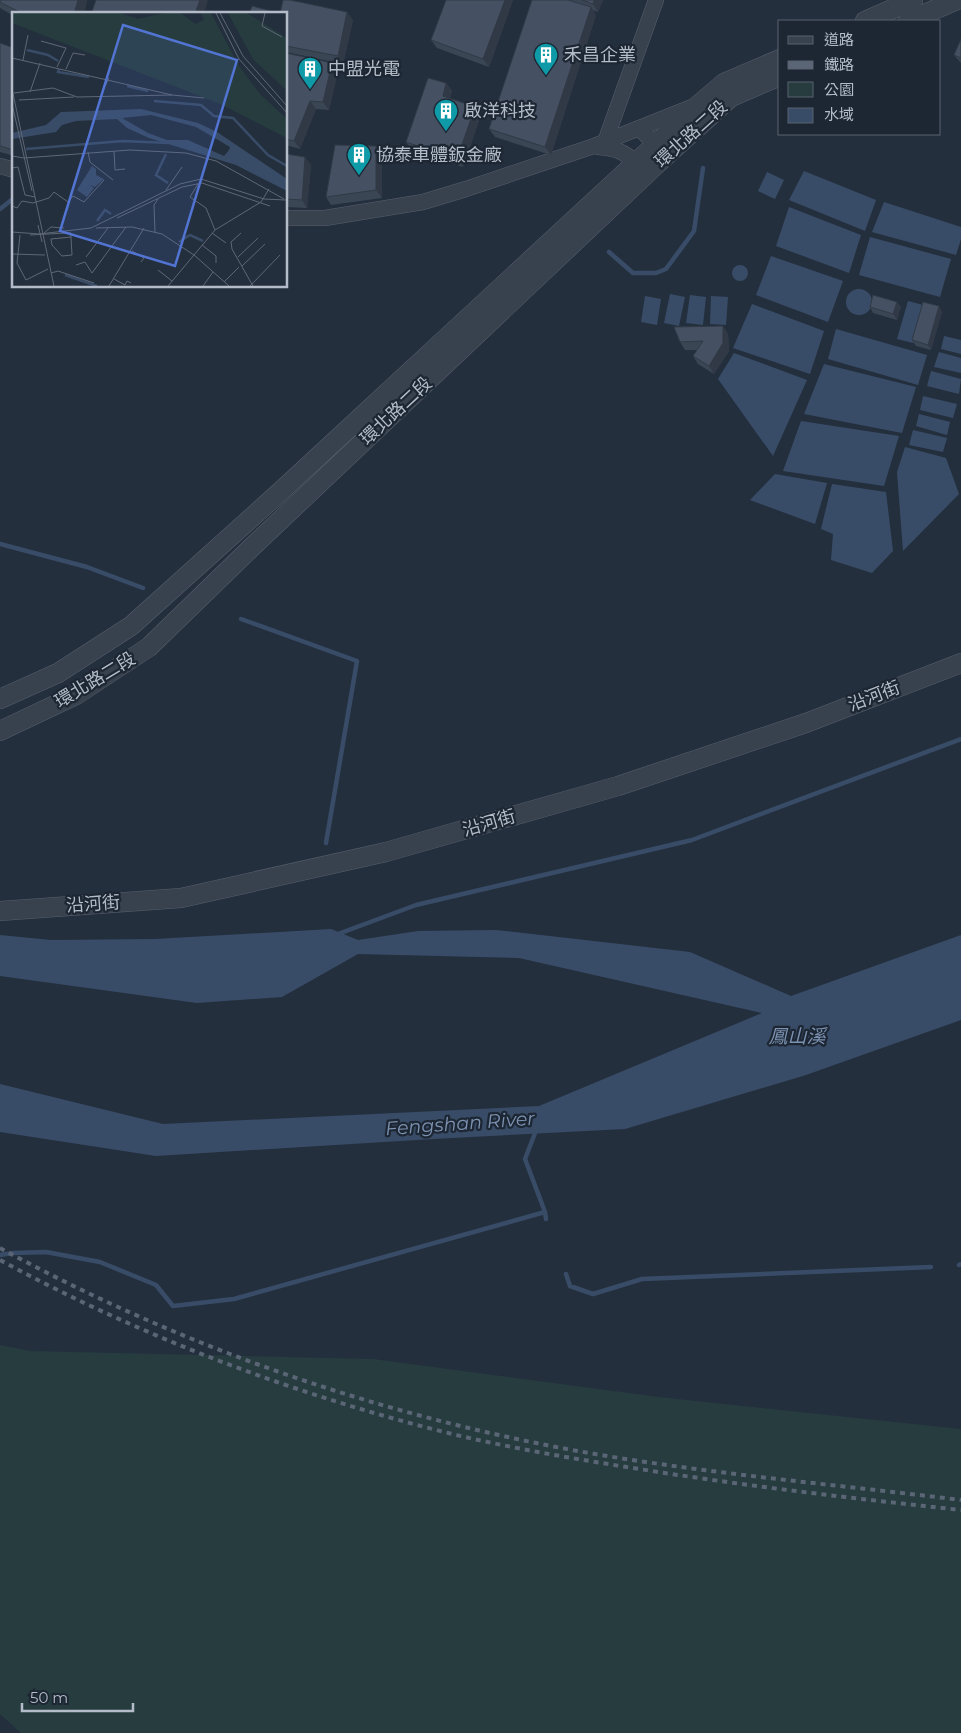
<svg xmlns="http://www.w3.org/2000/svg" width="961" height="1733" viewBox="0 0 961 1733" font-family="Montserrat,'Noto Sans TC',sans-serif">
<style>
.green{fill:#263c3f}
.water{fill:#394c67}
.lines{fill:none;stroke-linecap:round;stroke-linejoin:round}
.stream{stroke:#394c67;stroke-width:4.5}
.minor-casing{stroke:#565f6c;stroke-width:16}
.tertiary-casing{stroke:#565f6c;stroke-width:20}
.minor{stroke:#38414e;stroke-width:15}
.tertiary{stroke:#38414e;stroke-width:19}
.rail{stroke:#5a6575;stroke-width:4;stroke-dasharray:5 5;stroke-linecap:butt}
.wall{fill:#3b4654}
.shaded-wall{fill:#303945}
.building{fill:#455162;stroke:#303945}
.labels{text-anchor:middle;stroke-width:4.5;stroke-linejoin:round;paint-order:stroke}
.poi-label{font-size:18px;fill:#b4bcc9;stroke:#1d2633;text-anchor:start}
.street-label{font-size:18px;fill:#b4bcc9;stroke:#1d2633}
.water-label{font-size:19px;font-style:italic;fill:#7c92b1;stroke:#1d2633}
.inset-river{fill:none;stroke:#394c67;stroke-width:2.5}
.inset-road{fill:none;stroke:#5e6776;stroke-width:1}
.view{fill:#5274d3;fill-opacity:0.15;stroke:#5274d3;stroke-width:2.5}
.inset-edge{fill:none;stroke:#b4bcc9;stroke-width:2.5}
</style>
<rect width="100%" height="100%" fill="#242f3e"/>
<path class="green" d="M0,1345L30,1351L373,1359L659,1397L961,1429V1733H21L0,1714Z"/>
<path class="water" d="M804,171L876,200L865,231L789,200Z
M767,172L784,180L775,199L758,191Z
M884,202L961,227V239L956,255L872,232Z
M789,207L861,235L849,273L776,246Z
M870,237L951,259L940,297L859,275Z
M771,256L843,281L828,322L756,295Z
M732 273a8 8 0 1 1 16 0a8 8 0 1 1-16 0Z
M846 302a13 13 0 1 1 26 0a13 13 0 1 1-26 0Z
M670,294L685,297L679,326L664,323Z
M690,295L706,297L703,325L686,323Z
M645,296L661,299L657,325L641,322Z
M711,296L728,297L726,325L710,324Z
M908,301L923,305L913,343L897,339Z
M752,304L824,331L810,374L733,348Z
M836,329L927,355L918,385L828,359Z
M944,336L961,340V354L941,349Z
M939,352L961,358V373L934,367Z
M734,353L807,380L773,456L718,379Z
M824,364L916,387L902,433L804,414Z
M931,371L961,379L959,394L927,386Z
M923,396L957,404L953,418L920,410Z
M919,414L950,422L947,435L916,426Z
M801,421L899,436L884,486L783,471Z
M913,430L947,438L943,452L909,445Z
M905,447L946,458L959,494L903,551L897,472Z
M775,474L827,483L815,524L750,500Z
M832,484L886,492L893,551L872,573L831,560L833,534L821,529Z
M331,929L358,940L418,931L496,930L690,952L791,996L961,935V1020L806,1075L625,1129L433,1139L156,1156L0,1132V1084L163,1124L539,1106L762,1013L519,958L358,954L282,997L197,1003L0,976V935L51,940L155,939Z"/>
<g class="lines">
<path class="stream" d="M0,209L14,198
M609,252L633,273H656L666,269L694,231L703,168
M0,544L87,567L143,588
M241,619L357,661L326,843
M338,934L416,905L692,840L961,739
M537,1128L525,1159L545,1212
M0,1255L13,1253L46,1252L100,1262L156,1285L173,1306L234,1299L545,1212L546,1219
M959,1265L961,1264
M566,1274L570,1286L593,1294L642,1279L931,1267"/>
<defs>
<path id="minor" d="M605,142L656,0
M598,147C613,148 624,151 635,162L658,163L655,144L639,128
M0,166L14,170
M286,218H325L423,202L466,189L594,146L692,107"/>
<path id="tertiary" d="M865,21L913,0
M908,21L957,0
M0,699L58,673L131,626L281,491L697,106L724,83L780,59
M0,731L76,695L149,647L254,545L658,163L731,97L780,76
M0,911L181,898L386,852L618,786L806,723L961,663"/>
</defs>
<use href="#minor" class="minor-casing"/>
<use href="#tertiary" class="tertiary-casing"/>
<use href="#minor" class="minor"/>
<use href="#tertiary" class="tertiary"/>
<path class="rail" d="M0,1248C178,1345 372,1413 572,1450C700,1473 831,1484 961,1500
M0,1260C140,1336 290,1393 444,1432C513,1449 582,1460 652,1471C755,1487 858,1499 961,1510"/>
</g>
<path class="wall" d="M0,0H87L84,14H14V16L0,8Z
M446,0H513L489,67L437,48L431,40Z
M532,0H603L598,12L592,10L596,15L551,155L495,137L489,129Z
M286,14L353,20L343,64L286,52Z
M961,39V63L954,55Z
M0,43L14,48V156L0,152Z
M286,53L332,63L338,71L329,110L316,109L300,149L286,145Z
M446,83L452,91L450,98L475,107L481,115L463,167L412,150L406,142Z
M376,146L382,154V198L331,205L326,197Z
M286,154L311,165L307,208L286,207Z
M897,302L901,307L897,320L873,313L870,307Z
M942,312L931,350L916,346L912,340Z
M723,326L728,334L729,351L714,374L698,364L693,356L697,350H685L680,342Z"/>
<path class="shaded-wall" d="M78,0H87L84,14H74Z
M200,0H208L204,14H195Z
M505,0H513L489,67L483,59Z
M594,0H603L598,12L593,4Z
M591,7L596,15L551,155L545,147Z
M347,12L353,20L343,64L338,56Z
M332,63L338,71L329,110L323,102Z
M446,83L452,91L448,104L443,96Z
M310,101L316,109L300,149L294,141Z
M475,107L481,115L463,167L457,159Z
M376,146L382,154V198L376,190Z
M305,157L311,165L307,208L302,200Z
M897,302L901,307L897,320L893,314Z
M939,306L942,312L931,350L928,345Z
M723,326L728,334L729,351L714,374L709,366Z"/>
<path class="building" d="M0,0H78L74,14H23L0,2Z
M96,0H200L195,14H91Z
M283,0H290L347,12L338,56L286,46V14H280Z
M446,0H505L483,59L431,40Z
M532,0H568L591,7L545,147L489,129Z
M582,0H594L593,4Z
M252,6L275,12L274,14H249Z
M961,39V58L954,55Z
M0,43L14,48V150L0,146Z
M286,53L332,63L323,102L310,101L294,141L286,139Z
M428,78L446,83L443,96L475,107L457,159L406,142Z
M335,145L376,146V190L326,197Z
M286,154L305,157L302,200L286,199Z
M873,295L897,302L893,314L870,307Z
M923,302L939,306L928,345L912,340Z
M723,326V343L709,366L693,356L703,341L680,342L674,327Z"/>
<defs>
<symbol id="building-pin" viewBox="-11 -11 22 30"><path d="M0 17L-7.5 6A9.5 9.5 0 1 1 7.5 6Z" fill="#0f9aa8" stroke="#1d2633"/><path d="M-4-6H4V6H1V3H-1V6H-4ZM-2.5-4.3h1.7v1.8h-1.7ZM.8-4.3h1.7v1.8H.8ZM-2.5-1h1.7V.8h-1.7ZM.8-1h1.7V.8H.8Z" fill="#fff"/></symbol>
</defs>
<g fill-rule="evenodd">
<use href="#building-pin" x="532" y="41" width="28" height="38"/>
<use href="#building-pin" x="296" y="55" width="28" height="38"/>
<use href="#building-pin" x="432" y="97" width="28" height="38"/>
<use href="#building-pin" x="345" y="141" width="28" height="38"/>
</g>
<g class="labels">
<g class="poi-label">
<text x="564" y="61">禾昌企業</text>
<text x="328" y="75">中盟光電</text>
<text x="464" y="117">啟洋科技</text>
<text x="376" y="161">協泰車體鈑金廠</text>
</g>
<g class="street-label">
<text transform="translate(691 134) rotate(-42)" y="6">環北路二段</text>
<text transform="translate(396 411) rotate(-43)" y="6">環北路二段</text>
<text transform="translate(95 680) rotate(-31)" y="6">環北路二段</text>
<text transform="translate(874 696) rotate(-21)" y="6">沿河街</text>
<text transform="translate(489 823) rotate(-16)" y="6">沿河街</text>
<text transform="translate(93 904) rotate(-4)" y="6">沿河街</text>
</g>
<g class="water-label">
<text x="797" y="1043">鳳山溪</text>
<text transform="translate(460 1123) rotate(-4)" y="7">Fengshan River</text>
</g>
</g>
<g transform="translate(12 12)">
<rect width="275" height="275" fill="#242f3e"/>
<path d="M0,1H108L126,7L152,1H169L183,12L192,8L189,1H199L227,54L248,82L275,107V126L208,92L0,11ZM216,1H235L275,26V79L241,47Z" fill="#263c3f"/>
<path d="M129,97L186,111L205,120L275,167V179L224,153L137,126L115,116L105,107L64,109L50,113L44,120L0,127V121L34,113L49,100ZM139,103L184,115L218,135L217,138L212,144L176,128H155L136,121L110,106ZM80,154L84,157V163L92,167L83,175L78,173L82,176L75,185L65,178Z" fill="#394c67" fill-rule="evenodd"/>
<path class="inset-river" d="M15,38L36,43L46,49M47,57L46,60L77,65M115,74L136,79M142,89L189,93L202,104L221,106L256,143L275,154M14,137L111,129L157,131M154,142L144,163L156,171M85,209L93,198L99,202M167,230L178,223L191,229M53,263L85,274"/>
<path class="inset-road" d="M204,1L227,47L275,101M208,1L231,44L275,94M253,1L250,14L270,25M29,29L54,36L45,55M0,46L160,83L192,86M11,48L16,23M54,57L61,41L73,43M0,77L42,274M18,80L28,51M2,81L41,76L65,85L160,83M88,85L97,66M7,88L62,85M0,92L20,179M102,139L103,158L113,157M76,140L78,150L101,168M0,144L12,146L118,138L174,141L204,149L272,187M0,156L6,155L13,183L23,185M186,172L178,185L194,196L203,218M154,178L170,155M0,194L5,196L10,189L21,191L37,186L42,180L56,190L61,184L72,190L92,168M105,206L170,175L190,171L258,194M26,213L30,230M84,216L120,215L150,222L182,243L217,274M0,220L27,222L79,216L168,172L189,167L252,187L274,188M58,220L59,225L60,243L50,244L40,233L39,227L59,225M143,220L142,193L146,187M32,221L39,215L52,216M200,221L214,231M229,221L219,230L220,237L241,274M8,223L5,251L14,268L36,257M18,223L54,221M190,233L204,244V251M120,239L132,246L129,250M0,242L33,243M74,245L96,216M226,245L246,226M64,253L73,250L80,261L114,215M230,254L253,232M146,258L160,269M39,261L46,259L82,271M102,267L113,273L115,269L119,271M212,270L227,255M97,274L132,216M156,274L203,218L249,190L257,177M191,274L201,260M238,274L268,243"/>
<path class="view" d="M111,13L225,48L163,254L48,219Z"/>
<rect width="275" height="275" class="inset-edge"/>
</g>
<rect x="778" y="20" width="162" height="115" fill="#1d2633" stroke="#59626f"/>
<rect x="788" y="36" width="25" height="8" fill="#38414e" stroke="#59626f"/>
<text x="824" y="45" font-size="15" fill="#b4bcc9">道路</text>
<rect x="788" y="61" width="25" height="8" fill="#5a6575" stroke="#59626f"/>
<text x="824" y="70" font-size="15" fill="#b4bcc9">鐵路</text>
<rect x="788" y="82" width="25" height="15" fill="#263c3f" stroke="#59626f"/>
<text x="824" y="95" font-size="15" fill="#b4bcc9">公園</text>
<rect x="788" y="108" width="25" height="15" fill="#394c67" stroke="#59626f"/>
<text x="824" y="120" font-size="15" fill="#b4bcc9">水域</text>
<path d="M22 1703v8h111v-8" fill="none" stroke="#b4bcc9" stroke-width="2.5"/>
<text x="30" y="1703" font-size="15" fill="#b4bcc9" stroke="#1d2633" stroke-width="4" paint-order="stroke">50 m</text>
</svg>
